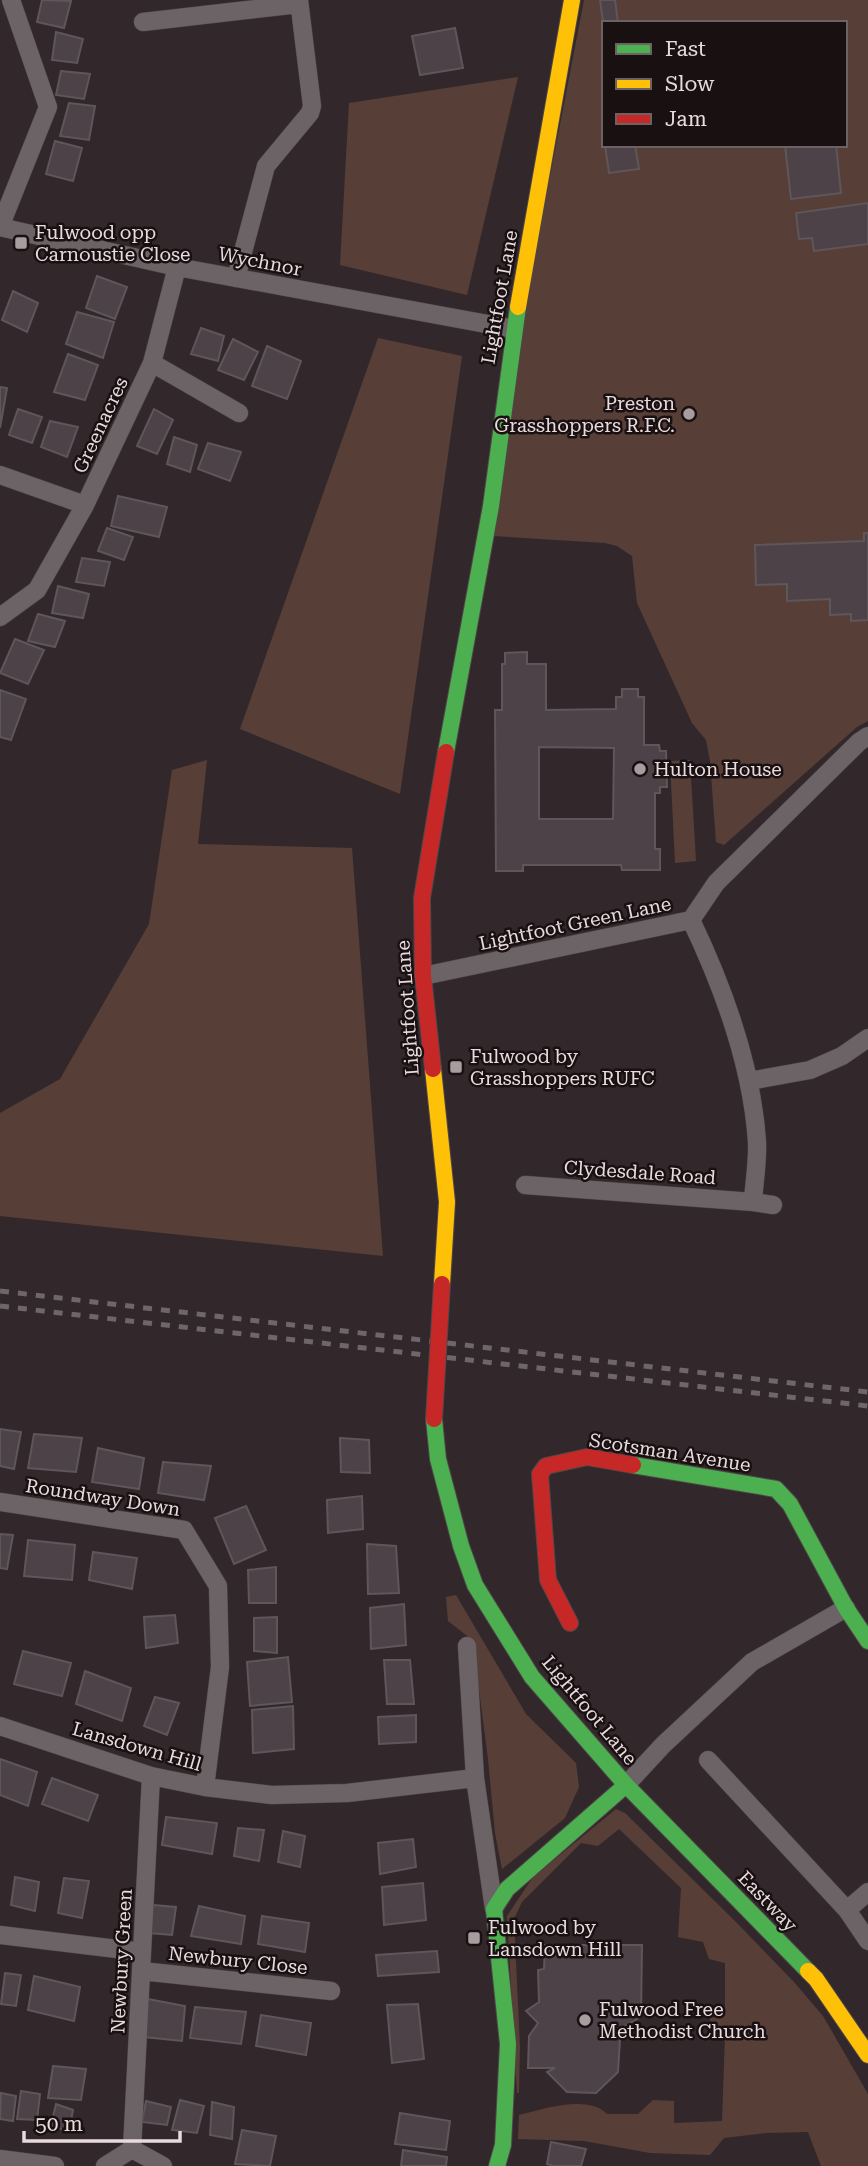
<svg xmlns="http://www.w3.org/2000/svg" width="868" height="2166" viewBox="0 0 868 2166" font-family="'Roboto Serif',serif">
<style>
.green{fill:#573f37;fill-rule:evenodd}
.building{fill:#4d4248;stroke:#5e5659;stroke-width:2;fill-rule:evenodd}
.lines{fill:none;stroke-linecap:round;stroke-linejoin:round}
.street-casing{stroke:#4f4648;stroke-width:19}
.fast-casing{stroke:#4f4648;stroke-width:18}
.slow-casing{stroke:#4f4648;stroke-width:18}
.jam-casing{stroke:#4f4648;stroke-width:18}
.street{stroke:#6b6365;stroke-width:18}
.fast{stroke:#4caf50;stroke-width:16}
.slow{stroke:#ffc107;stroke-width:16}
.jam{stroke:#c62828;stroke-width:16}
.rail{stroke:#6e6668;stroke-width:5;stroke-dasharray:9 9;stroke-linecap:butt}
.jam-bridge-casing{stroke:#4f4648;stroke-width:18;stroke-linecap:butt}
.jam-bridge{stroke:#c62828;stroke-width:16}
.poi-dot{fill:#a89c9f;stroke:#191012;stroke-width:2.5}
.labels{text-anchor:middle;stroke-width:5;stroke-linejoin:round;paint-order:stroke}
.poi-label{font-size:19px;fill:#e8dadd;stroke:#191012;text-anchor:start}
.street-label{font-size:19px;fill:#e8dadd;stroke:#191012}
</style>
<rect width="100%" height="100%" fill="#32282b"/>
<path class="green" d="M584,0H868V721L857,727L724,845L716,842L710,761L706,740L692,723L637,603L632,556L617,546L605,543L493,536L528,291ZM604,23H845V145H604Z
M518,77L467,295L340,265L349,103Z
M378,338L462,356L400,794L240,729Z
M207,760L198,844L352,848L383,1256L0,1216V1113L60,1079L149,924L172,770Z
M690,760L696,861L675,863L670,761Z
M456,1595L526,1714L576,1763L579,1787L565,1818L502,1869L495,1833L488,1759L474,1651L471,1639L448,1621L446,1597Z
M616,1809L625,1813L735,1921L794,1982L823,2016L868,2094V2166H821L808,2132L766,2133L724,2138L710,2155L650,2153L584,2141L518,2139L519,2115C543,2109 588,2094 607,2114H638L653,2100L674,2101V2123L722,2121L725,2035L709,2034L710,2017L723,2018L725,2012V1963L709,1959L703,1942L678,1937L681,1888L619,1829L598,1846L581,1843L522,1902L514,1919L520,2047L519,2093H517L507,1916L533,1877Z"/>
<path class="building" d="M42,0L71,1L64,28L37,22Z
M600,0H615L618,23H604V29Z
M455,28L463,68L420,75L412,36Z
M56,32L83,39L77,63L52,60Z
M61,71L90,74L84,99L56,95Z
M69,103L95,106L89,140L60,136Z
M55,141L82,148L73,181L46,174Z
M605,145H635L639,169L609,173Z
M785,145H836L841,193L791,199Z
M868,203V244L814,251L812,238L799,239L796,213Z
M97,276L127,287L115,319L86,308Z
M13,291L38,303L27,332L2,320Z
M77,312L114,322L103,358L66,344Z
M201,328L224,336L218,361L191,354Z
M233,339L258,352L244,380L218,370Z
M267,346L301,361L287,399L252,386Z
M68,354L98,365L85,400L54,392Z
M0,387L7,388L0,428Z
M18,409L42,417L32,443L9,435Z
M154,409L173,420L157,454L137,446Z
M50,421L78,427L67,457L41,447Z
M174,437L197,445L190,472L167,464Z
M208,443L241,452L230,481L198,469Z
M118,496L167,507L159,537L111,526Z
M107,528L133,537L124,560L98,551Z
M864,533H868V620L851,621V614L830,615V599L787,601V584L756,585L755,545L864,541Z
M82,558L110,562L104,586L76,582Z
M58,586L89,594L83,618L52,613Z
M38,614L65,621L55,647L28,641Z
M15,639L44,650L28,684L0,673Z
M527,652V664H546V710L616,709V697H622V689H638V697H644V745H659L660,751H666L667,787H660V793H655V849H660V870H622L621,865H523V871H496L495,710H502V664H505V653ZM539,747L614,748L613,819H539Z
M0,690L26,699L11,740L0,737Z
M0,1429L21,1432L14,1469L0,1466Z
M34,1434L82,1438L76,1472L28,1468Z
M340,1438L369,1440L370,1473L341,1472Z
M98,1448L144,1458L139,1489L92,1482Z
M163,1462L211,1466L204,1500L158,1493Z
M362,1496L363,1529L328,1533L327,1500Z
M246,1506L266,1550L234,1564L215,1518Z
M0,1534L13,1535L7,1569L0,1568Z
M28,1540L75,1545L72,1580L24,1576Z
M367,1544L396,1546L399,1593L368,1594Z
M93,1552L137,1558L132,1589L89,1580Z
M276,1567V1603H249L248,1570Z
M404,1604L406,1645L371,1649L370,1608Z
M175,1615L178,1643L146,1648L144,1617Z
M277,1617V1653L254,1651V1618Z
M23,1651L71,1663L62,1696L14,1684Z
M288,1657L292,1702L250,1706L247,1662Z
M384,1660H410L414,1704H387Z
M85,1671L131,1688L122,1721L76,1704Z
M155,1697L179,1703L167,1735L144,1726Z
M293,1706L294,1749L253,1753L252,1710Z
M416,1715V1742L379,1744L378,1717Z
M0,1759L37,1772L28,1806L0,1795Z
M52,1778L98,1795L88,1821L42,1804Z
M166,1817L217,1823L212,1854L162,1845Z
M238,1828L264,1830L259,1861L234,1856Z
M283,1831L305,1836L300,1867L278,1862Z
M413,1839L416,1867L380,1874L378,1843Z
M15,1877L39,1882L35,1911L11,1905Z
M64,1878L89,1881L82,1918L58,1913Z
M423,1883L426,1920L384,1925L382,1887Z
M153,1905L176,1907L172,1935L149,1933Z
M199,1906L245,1916L241,1944L191,1936Z
M262,1916L309,1923L305,1952L258,1944Z
M545,1945H642L641,2017L613,2033L620,2040L618,2072L596,2093L567,2092L547,2072L555,2068H528L529,2036L538,2023L526,2011L539,2002L538,1970L544,1969Z
M437,1951L439,1972L378,1976L376,1955Z
M5,1973L21,1975L16,2006L1,2004Z
M34,1976L80,1987L74,2021L28,2010Z
M148,1999L185,2006L182,2041L144,2037Z
M418,2004L424,2059L392,2063L387,2005Z
M195,2007L246,2012L241,2044L190,2038Z
M261,2015L311,2023L306,2055L256,2046Z
M53,2066L86,2069L81,2100L48,2098Z
M21,2091L40,2094L37,2120L17,2119Z
M1,2093L16,2096L13,2121L0,2119Z
M180,2100L204,2106L197,2133L172,2130Z
M146,2101L171,2107L167,2125L142,2122Z
M212,2102L234,2107L232,2139L210,2135Z
M56,2104L73,2110L69,2132L51,2125Z
M400,2113L450,2121L446,2150L395,2144Z
M242,2130L276,2136L270,2166L235,2164Z
M551,2142L586,2149L581,2166H554L547,2164Z
M403,2150L447,2157L446,2166H401Z"/>
<g class="lines">
<defs>
<path id="street" d="M143,22L299,4
M0,227L177,267L514,329
M0,227L48,107L11,0
M236,278L266,166L310,113L312,106L299,0
M152,363L239,413
M0,475L85,505
M0,617L37,590L85,505L152,363L177,267
M691,920C724,989 752,1065 757,1142C758,1162 754,1183 753,1202
M423,976L691,920L716,883L859,742L868,736
M749,1081L810,1070L842,1056L868,1038
M525,1185L753,1202L773,1205
M0,1502L184,1530L218,1586L220,1667L205,1787
M467,1646L475,1778L494,1909
M0,1726L151,1776L205,1787L272,1795L347,1793L475,1778
M708,1760L847,1910L868,1892
M626,1785L663,1745L752,1662L846,1608
M847,1910L868,1941
M0,1935L142,1952
M141,1971L331,1991
M132,2149L151,1776
M132,2149L163,2166
M0,2159L55,2166
M105,2166L132,2149"/>
<path id="fast" d="M446,752L491,506L518,307
M434,1419L438,1459L461,1546L475,1585L532,1677L626,1785L808,1971
M633,1465L776,1489L790,1504L846,1608L868,1641
M497,2166L503,2145L508,2044L494,1909L507,1889L626,1785"/>
<path id="slow" d="M518,307L572,0
M433,1069L447,1202L442,1284
M808,1971L816,1979L868,2055"/>
<path id="jam" d="M433,1069L423,976L422,898L446,752
M570,1623L548,1580L540,1474L546,1466L587,1457L633,1465"/>
</defs>
<use href="#street" class="street-casing"/>
<use href="#fast" class="fast-casing"/>
<use href="#slow" class="slow-casing"/>
<use href="#jam" class="jam-casing"/>
<use href="#street" class="street"/>
<use href="#fast" class="fast"/>
<use href="#slow" class="slow"/>
<use href="#jam" class="jam"/>
<path class="rail" d="M0,1291L868,1392
M0,1306L868,1406"/>
<defs>
<path id="jam-bridge" d="M434,1419L442,1284"/>
</defs>
<use href="#jam-bridge" class="jam-bridge-casing"/>
<use href="#jam-bridge" class="jam-bridge"/>
</g>
<g class="poi-dot">
<rect x="14" y="236" width="14" height="14" rx="3.5"/>
<circle cx="689" cy="414" r="7"/>
<circle cx="640" cy="769" r="7"/>
<rect x="449" y="1060" width="14" height="14" rx="3.5"/>
<rect x="467" y="1931" width="14" height="14" rx="3.5"/>
<circle cx="585" cy="2020" r="7"/>
</g>
<g class="labels">
<g class="poi-label">
<text x="35" y="239">Fulwood opp<tspan x="35" dy="22">Carnoustie Close</tspan></text>
<text x="675" y="410" text-anchor="end">Preston<tspan x="675" dy="22">Grasshoppers R.F.C.</tspan></text>
<text x="654" y="776">Hulton House</text>
<text x="470" y="1063">Fulwood by<tspan x="470" dy="22">Grasshoppers RUFC</tspan></text>
<text x="488" y="1934">Fulwood by<tspan x="488" dy="22">Lansdown Hill</tspan></text>
<text x="599" y="2016">Fulwood Free<tspan x="599" dy="22">Methodist Church</tspan></text>
</g>
<g class="street-label">
<text transform="translate(260 261) rotate(11)" y="7">Wychnor</text>
<text transform="translate(499 297) rotate(-80)" y="7">Lightfoot Lane</text>
<text transform="translate(100 425) rotate(-65)" y="7">Greenacres</text>
<text transform="translate(575 923) rotate(-12)" y="7">Lightfoot Green Lane</text>
<text transform="translate(407 1008) rotate(-94)" y="7">Lightfoot Lane</text>
<text transform="translate(640 1172) rotate(4)" y="7">Clydesdale Road</text>
<text transform="translate(670 1452) rotate(9)" y="7">Scotsman Avenue</text>
<text transform="translate(103 1497) rotate(9)" y="7">Roundway Down</text>
<text transform="translate(590 1710) rotate(50)" y="7">Lightfoot Lane</text>
<text transform="translate(137 1746) rotate(16)" y="7">Lansdown Hill</text>
<text transform="translate(768 1901) rotate(46)" y="7">Eastway</text>
<text transform="translate(238 1960) rotate(6)" y="7">Newbury Close</text>
<text transform="translate(121 1961) rotate(-87)" y="7">Newbury Green</text>
</g>
</g>
<rect x="602" y="21" width="245" height="126" fill="#191012" stroke="#6c6163" stroke-width="2"/>
<rect x="616" y="44" width="35" height="10" fill="#4caf50" stroke="#6c6163" stroke-width="2"/>
<text x="665" y="56" font-size="21" fill="#e8dadd">Fast</text>
<rect x="616" y="79" width="35" height="10" fill="#ffc107" stroke="#6c6163" stroke-width="2"/>
<text x="665" y="91" font-size="21" fill="#e8dadd">Slow</text>
<rect x="616" y="114" width="35" height="10" fill="#c62828" stroke="#6c6163" stroke-width="2"/>
<text x="665" y="126" font-size="21" fill="#e8dadd">Jam</text>
<path d="M24 2131v10h156v-10" fill="none" stroke="#e8dadd" stroke-width="3.5"/>
<text x="35" y="2131" font-size="21" fill="#e8dadd" stroke="#191012" stroke-width="5" paint-order="stroke">50 m</text>
</svg>
